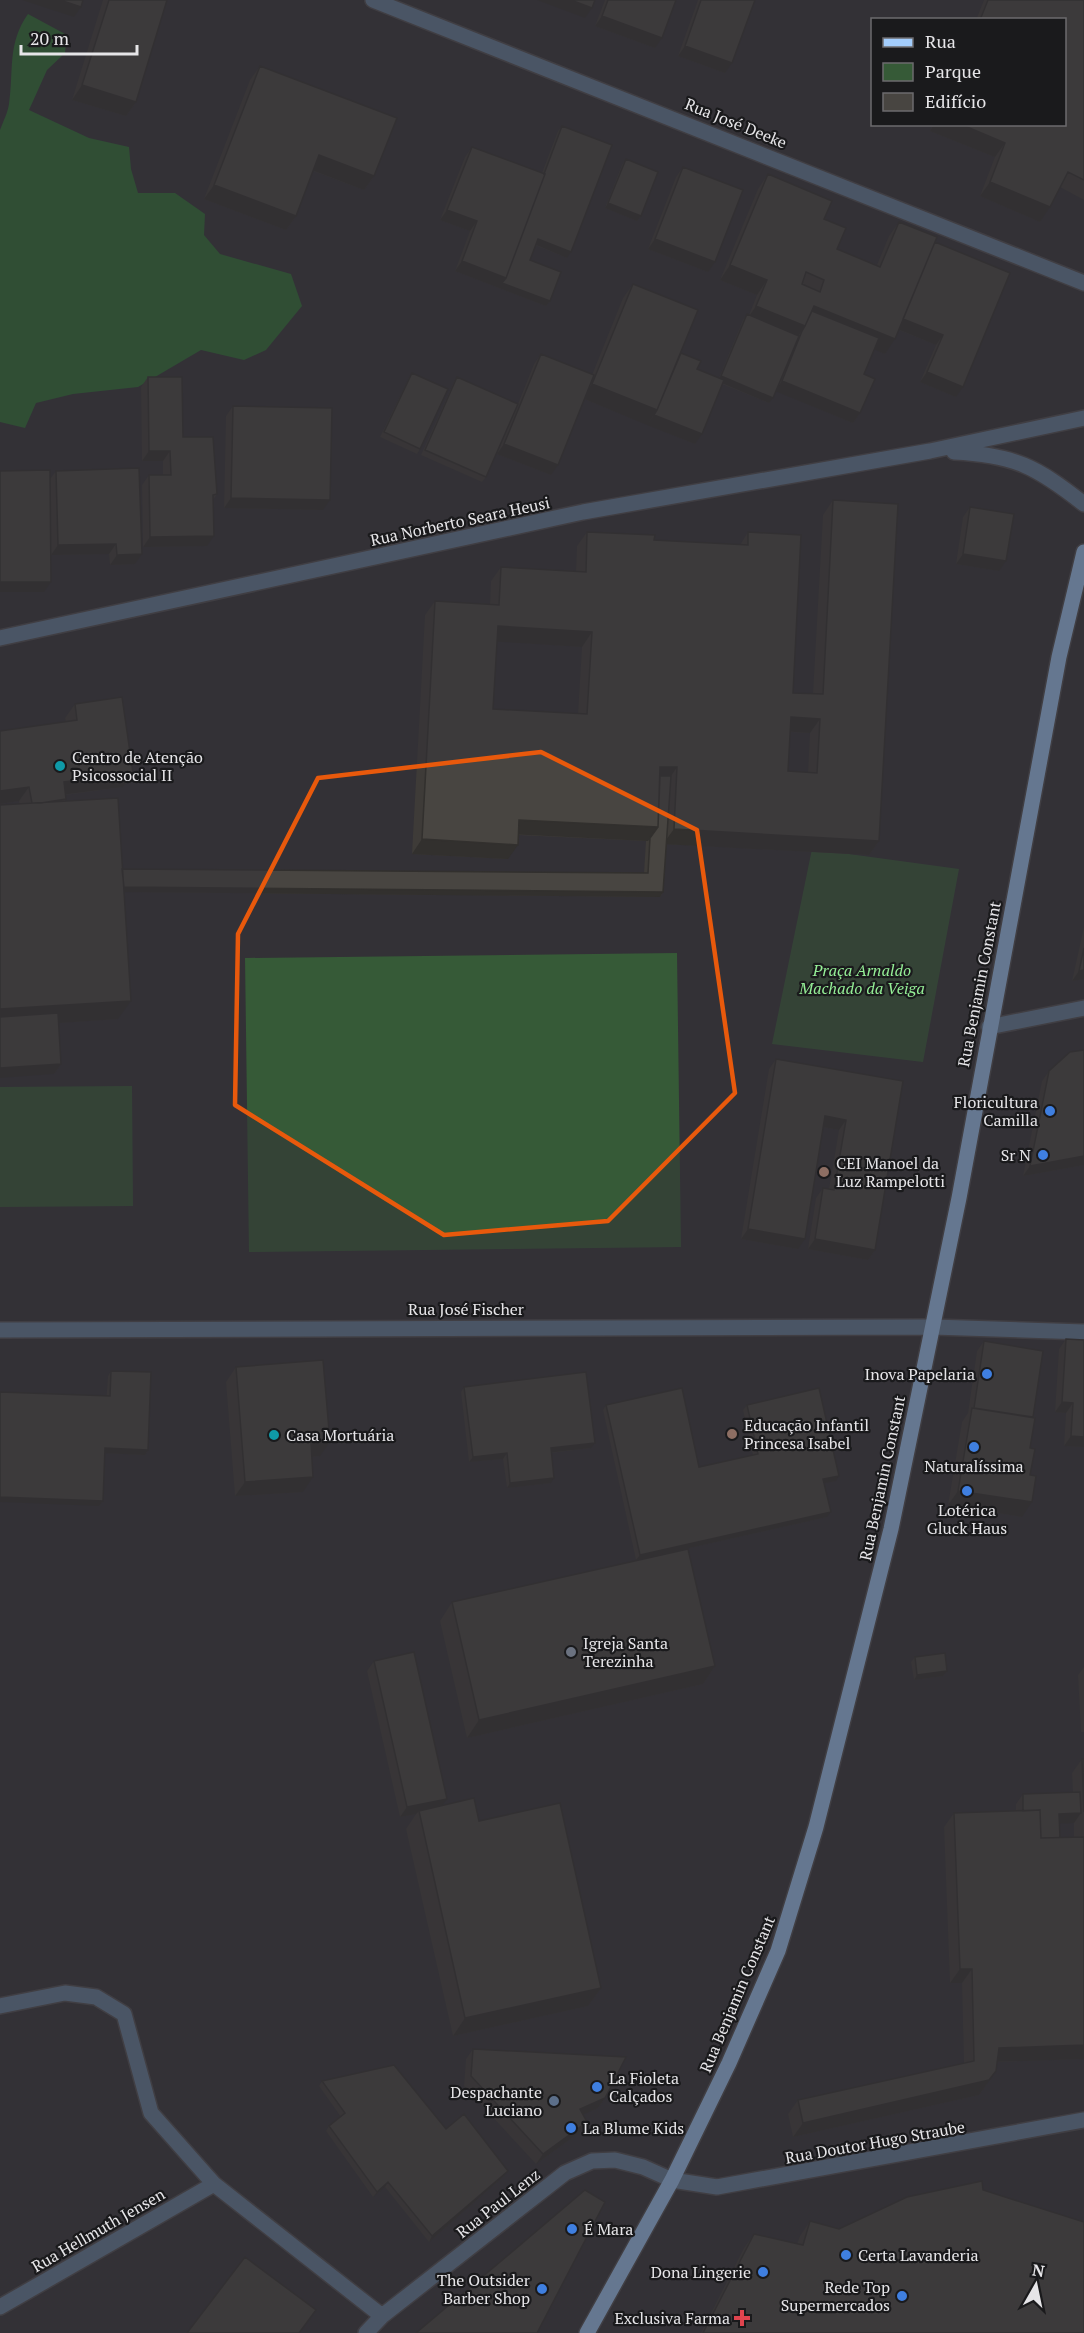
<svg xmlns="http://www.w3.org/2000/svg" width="1084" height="2333" viewBox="0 0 1084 2333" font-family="'PT Serif',serif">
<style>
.green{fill:#365a37}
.forest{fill:#2d7132}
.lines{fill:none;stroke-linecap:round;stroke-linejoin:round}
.minor-casing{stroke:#504e52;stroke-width:18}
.major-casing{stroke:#504e52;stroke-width:18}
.minor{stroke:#67809d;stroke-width:15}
.major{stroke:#a3cdfc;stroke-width:15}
.wall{fill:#3e3b38;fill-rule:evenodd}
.shaded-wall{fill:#32302e}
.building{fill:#484541;stroke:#32302e;stroke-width:1.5;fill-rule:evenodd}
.marked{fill:none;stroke:#e8590c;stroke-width:4.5;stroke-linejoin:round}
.culture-dot{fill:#0f9aa8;stroke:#1a1a1c;stroke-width:2}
.shop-dot{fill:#3f7fe0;stroke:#1a1a1c;stroke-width:2}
.education-dot{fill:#8d6e63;stroke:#1a1a1c;stroke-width:2}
.worship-dot{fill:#6b7280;stroke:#1a1a1c;stroke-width:2}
.service-dot{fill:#5c6f8a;stroke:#1a1a1c;stroke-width:2}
.health-dot{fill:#e0444e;stroke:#1a1a1c;stroke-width:2}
.labels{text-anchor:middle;stroke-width:4.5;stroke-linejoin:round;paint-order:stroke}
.street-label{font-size:16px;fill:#e6e5e8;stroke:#1a1a1c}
.poi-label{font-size:16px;fill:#e6e5e8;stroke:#1a1a1c;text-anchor:start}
.park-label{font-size:16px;font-style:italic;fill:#95ef97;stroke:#1a1a1c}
</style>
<rect width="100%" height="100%" fill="#333136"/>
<path class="green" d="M812,849L959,869L923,1062L772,1044Z
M677,953L681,1247L249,1252L245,958Z
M132,1086L133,1206L0,1207V1087Z"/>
<path class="forest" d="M28,14L67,35L65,53L47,70L29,110L89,138L129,147L131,169L138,193H175L205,214L204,235L220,254L291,274L302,306L266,350L244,360L201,350L138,387L73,394L36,403L25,428L0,422V130C3,122 8,112 9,104C14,70 7,44 28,14Z"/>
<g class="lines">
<defs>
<path id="minor" d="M373,0L1084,283
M954,452C1015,455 1037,467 1084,504
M0,638L583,512L930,451L1084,418
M989,1027L1084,1008
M0,1330L933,1327L1084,1332
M0,2006L65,1993L96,1997L124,2014L151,2113L214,2184L382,2316
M0,2307L214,2184
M366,2333L382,2316L565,2173L592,2161L615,2160L643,2167L672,2180L717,2187L1084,2120"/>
<path id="major" d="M587,2333L672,2180L729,2063L778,1951L816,1827L891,1529L959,1198L1059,657L1084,552"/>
</defs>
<use href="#minor" class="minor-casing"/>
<use href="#major" class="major-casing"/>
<use href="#minor" class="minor"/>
<use href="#major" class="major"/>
</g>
<path class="wall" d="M103,0H167L136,102L126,116L72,100Z
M605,0H676L655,48L595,26Z
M698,0H755L725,73L678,56Z
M984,0H1084V200L1060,187L1040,222L980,196L995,157L930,131L933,124H1065V20H976Z
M260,66L374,176L364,190L313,171L296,216L286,230L204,199L250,80Z
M562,126L567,258L535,245L530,260L550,301L546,306L455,271L470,231L440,220L465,157L472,147L542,173L558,131Z
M626,159L641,216L637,221L605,208L622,165Z
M683,167L708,272L648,249L676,177Z
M768,174L824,219L837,249L877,265L889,236L899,222L935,242L956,397L920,382L936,345L899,330L885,354L874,349L864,374L860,413L853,423L776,391L769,403L722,384L695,444L584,399L551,475L497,454L516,408L486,477L482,482L421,455L454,382L457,377L518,404L534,364L541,354L592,375L623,298L633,284L681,353L697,369L719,378L743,320L747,314L749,315L757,295L720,280L758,189Z
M412,373L420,449L417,454L380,437L409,378Z
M148,377L183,437L217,494L213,500L207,546L143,547L142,485L149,475H163V461H142L141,387Z
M233,406L323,510L224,508L226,416Z
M0,471L50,479L56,471L135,564L110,565L109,554L51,555L44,592H0Z
M833,500L879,841L869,855L666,844L663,892L660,897L124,892L118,1019L58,1023L61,1064L54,1074L19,801L0,804V731L66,722L65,718L75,704L133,773L123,787L65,795L66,799L65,801L122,869L644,873L646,841L518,835L508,859L412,854L425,615L435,601L490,604L491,581L501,567L576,571L577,546L587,532L654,540L740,545L748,532L793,693H813L823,515ZM497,641L582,647L578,714L493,709ZM790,732L810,733L808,773L788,771Z
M970,507L999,571L956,564L963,517Z
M1084,927V979L1072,981Z
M1084,1050V1165L1023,1176L1042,1081L1049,1071Z
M776,1059L903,1081L875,1250L868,1260L808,1249L816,1198L823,1188L829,1189L839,1130L823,1127L798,1249L741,1239L769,1069Z
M1066,1339L1084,1340V1447L1064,1446L1066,1413L1055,1412L1059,1349Z
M984,1341L1033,1417L1030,1448L1022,1517L948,1505L962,1422L968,1413L977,1351Z
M236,1367L320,1456L312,1457L303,1492L235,1496L226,1382Z
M111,1371L148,1450L145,1455L105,1453L103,1501L99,1506L108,1376Z
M464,1387L591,1448L551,1453V1483L507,1488L503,1459L469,1462L461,1392Z
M606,1405L699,1467L753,1455L743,1410L747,1405L836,1481L824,1483L827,1517L636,1560L603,1410Z
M452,1602L715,1666L703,1684L467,1738L440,1621Z
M915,1657L947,1671L943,1676L914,1680L911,1662Z
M374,1661L447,1799L442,1805L479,1821L601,1988L588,2006L453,2036L406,1829L416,1814L400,1817L367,1671Z
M1084,1667V1732H1081L1078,1675Z
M1082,1759H1084V2059L997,2062L986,2085L979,2095L793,2137L788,2114L798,2100L964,2063L962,1983H950L944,1827L954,1813L1016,1811V1804L1023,1794L1073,1793L1072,1773ZM1060,1823H1074V1838H1060Z
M473,2049L605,2098L598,2108L583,2114L580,2132L536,2164L464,2086L466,2059Z
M322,2081L446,2129L504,2176L429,2242L385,2187L373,2197L326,2131L329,2126L341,2117L319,2086Z
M983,2190L1084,2333H701L744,2248L754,2234L797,2244L800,2236L810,2221L839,2229Z"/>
<path class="shaded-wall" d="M22,0H60L81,7L74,17Z
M537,0H571L592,8L585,18Z
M602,16L662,38L655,48L595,26Z
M685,46L732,63L725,73L678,56Z
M82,85L136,102L126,116L72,100Z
M934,124H960L1005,143L995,157L930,131Z
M319,155L374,176L364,190L309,169Z
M990,182L1050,207L1040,222L980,196Z
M214,185L296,216L286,230L204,199Z
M608,203L641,216L637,221L605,208Z
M447,210L477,221L470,231L440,220Z
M538,239L571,252L567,258L534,244Z
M655,239L715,262L708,272L648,249Z
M462,261L506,278L550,301L546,306L455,271Z
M730,265L767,280L757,295L720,280Z
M756,306L805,326L795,341L746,321Z
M814,306L895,339L885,354L806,321Z
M902,318L943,335L936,345L895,328Z
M927,372L963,387L956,397L920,382Z
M721,376L773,398L769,403L717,381Z
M782,381L860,413L853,423L775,391Z
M592,384L657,410L647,425L582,398Z
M654,415L702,434L695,444L647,425Z
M504,444L558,465L551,475L497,454Z
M149,451H170L163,461H142Z
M231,498L330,500L323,510L224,508Z
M214,536L207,546L143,547L150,537Z
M116,544L109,554L51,555L58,545Z
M142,554L135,564L110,565L117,555Z
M963,554L1006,561L999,571L956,564Z
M0,582H51L44,592H0Z
M498,626L592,632L582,647L488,641Z
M791,717L820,719L810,733L781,731Z
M660,767H677L667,782L654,781Z
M133,773L123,787L53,796L64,782Z
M29,787L19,801L0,804V791Z
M519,820L658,827L648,841L509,834Z
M674,829L879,841L869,855L663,844Z
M422,839L518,845L508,859L412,854Z
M114,887L663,892L660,897L110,892Z
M1084,970V979L1072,981L1079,971Z
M131,1001L118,1019L0,1027V1009Z
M61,1064L54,1074L0,1078V1068Z
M825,1116L846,1120L839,1130L818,1126Z
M1084,1156V1165L1023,1176L1030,1166Z
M748,1229L805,1239L798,1249L741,1239Z
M815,1239L875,1250L868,1260L808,1249Z
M1062,1402L1073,1403L1066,1413L1055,1412Z
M1071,1436L1084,1437V1447L1064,1446Z
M330,1442L320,1456L301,1458L311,1443Z
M595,1443L591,1448L547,1453L551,1448Z
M105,1448L148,1450L145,1455L101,1453Z
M507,1453L503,1459L469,1462L473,1457Z
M839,1476L836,1481L820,1484L823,1479Z
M313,1477L303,1492L235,1496L245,1482Z
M554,1478L551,1483L507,1488L510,1483Z
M958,1491L1032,1502L1022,1517L948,1505Z
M0,1497L103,1501L99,1506L0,1502Z
M831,1512L827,1517L636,1560L640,1555Z
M715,1666L703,1684L467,1738L479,1720Z
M947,1671L943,1676L914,1680L917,1675Z
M447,1799L440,1809L419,1811L416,1814L400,1817L407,1807Z
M1081,1813L1074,1823L1052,1824L1059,1814Z
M960,1969H972L962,1983H950Z
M601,1988L588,2006L453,2036L465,2018Z
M1084,2045V2059L989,2062L999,2048Z
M996,2071L979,2095L793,2137L803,2123Z
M605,2098L598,2108L573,2119L580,2109Z
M587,2122L580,2132L536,2164L543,2154Z
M508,2171L504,2176L429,2242L432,2236Z
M388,2182L385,2187L373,2197L377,2192Z"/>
<path class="building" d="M60,0H83L81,7Z
M109,0H167L136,102L82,85Z
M571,0H595L592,8Z
M608,0H676L662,38L602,16Z
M701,0H755L732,63L685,46Z
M988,0H1084V180L1068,172L1050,207L990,182L1005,143L960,124H1065V20H980Z
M260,66L397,118L374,176L319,155L296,216L214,185Z
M562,126L612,145L571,252L538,239L530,260L561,272L550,301L502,283L506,278L545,174H544Z
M472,147L545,174L506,278L462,261L477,221L447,210Z
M626,159L658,172L641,216L608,203Z
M683,167L743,190L715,262L655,239Z
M768,174L832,201L824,219L846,228L837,249L880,267L899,222L937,237L895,339L814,306L805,326L756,306L767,280L730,265ZM806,272L824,280L820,292L802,284Z
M935,242L1010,273L963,387L927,372L943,335L903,319Z
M633,284L698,310L657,410L592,384Z
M812,311L879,338L864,374L875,379L860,413L782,381L802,331L805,326Z
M747,314L799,336L773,398L721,376Z
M681,353L701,361L697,369L724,380L702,434L654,415L657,410Z
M541,354L594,375L558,465L504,444Z
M412,373L448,389L420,449L384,432Z
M148,377H182L183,437H213L217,494L213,495L214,536L150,537L149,475H171L170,451H149Z
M457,377L518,404L486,477L425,450Z
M233,406L332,408L330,500L231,498Z
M139,468L142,554L117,555L116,544L58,545L56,471Z
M50,470L51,582H0V471Z
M833,500L898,504L879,841L674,829L677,767H660L658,827L519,820L518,845L422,839L435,601L499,605L501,567L586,572L587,532L655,535L654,540L748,545V532L801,535L793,693L823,694ZM498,626L592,632L587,714L493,709ZM791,717L820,719L817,773L788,771Z
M970,507L1014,514L1006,561L963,554Z
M122,697L133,773L64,782L66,799L41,803H32L29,787L0,791V731L77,720L75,704Z
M660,776H671L663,892L124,887L122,869L648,873L650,838L658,827Z
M118,798L131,1001L0,1009V805Z
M1084,948V970L1079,971Z
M58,1013L61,1064L0,1068V1017Z
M1084,1050V1156L1030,1166L1049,1071L1070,1052Z
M776,1059L903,1081L875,1250L815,1239L823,1188L834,1190L846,1120L825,1116L805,1239L748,1229Z
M1066,1339L1084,1340V1437L1071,1436L1073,1403L1062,1402Z
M984,1341L1043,1351L1033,1417L974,1408Z
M323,1360L330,1442L311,1443L313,1477L245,1482L236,1367Z
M111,1371L151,1372L148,1450L105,1448L103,1501L0,1497V1392L110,1396Z
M586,1372L595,1443L551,1448L554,1478L510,1483L507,1453L473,1457L464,1387Z
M682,1388L699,1467L758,1454L747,1405L819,1388L839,1476L823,1479L831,1512L640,1555L606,1405Z
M972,1408L1035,1418L1030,1448L1035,1449L1030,1475L1036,1476L1032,1502L958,1491Z
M688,1549L715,1666L479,1720L452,1602Z
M414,1652L447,1799L407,1807L374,1661Z
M945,1653L947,1671L917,1675L915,1657Z
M1082,1759H1084V1812Z
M1080,1792L1081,1813L1059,1814L1060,1838H1041L1040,1810L1023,1811V1794Z
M474,1798L479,1821L560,1803L601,1988L465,2018L419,1811Z
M1040,1810L1041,1838L1084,1837V2045L999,2048L996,2071L989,2080L803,2123L798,2100L974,2061L972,1969H960L954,1813Z
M473,2049L626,2057L605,2098L580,2109L587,2122L543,2154L471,2076Z
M394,2065L446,2129L464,2114L508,2171L432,2236L388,2182L377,2192L329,2126L345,2113L322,2081Z
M982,2181L983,2190L1084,2222V2333H703L754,2234L803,2245L810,2221L839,2229L907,2197Z
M585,2190L605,2202L537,2333H416Z
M245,2257L316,2310L299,2333H187Z"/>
<path d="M0 0H1084V2333H0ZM541,752L697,830L735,1093L608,1221L444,1235L235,1105L238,934L318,778Z" fill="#333136" fill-opacity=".55" fill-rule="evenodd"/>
<path class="marked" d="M541,752L697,830L735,1093L608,1221L444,1235L235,1105L238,934L318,778Z"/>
<g class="culture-dot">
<circle cx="60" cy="766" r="6"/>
<circle cx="274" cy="1435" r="6"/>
</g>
<g class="shop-dot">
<circle cx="1050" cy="1111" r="6"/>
<circle cx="1043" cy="1155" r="6"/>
<circle cx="987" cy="1374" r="6"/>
<circle cx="974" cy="1447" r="6"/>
<circle cx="967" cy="1491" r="6"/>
<circle cx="597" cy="2087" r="6"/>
<circle cx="571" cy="2128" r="6"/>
<circle cx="572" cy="2229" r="6"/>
<circle cx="846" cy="2255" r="6"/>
<circle cx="763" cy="2272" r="6"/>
<circle cx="542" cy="2289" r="6"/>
<circle cx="902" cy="2296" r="6"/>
</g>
<g class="education-dot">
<circle cx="824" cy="1172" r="6"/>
<circle cx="732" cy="1434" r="6"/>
</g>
<circle class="worship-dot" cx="571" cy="1652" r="6"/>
<circle class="service-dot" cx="554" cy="2101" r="6"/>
<path class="health-dot" d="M739 2309h6v6h6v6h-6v6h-6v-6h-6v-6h6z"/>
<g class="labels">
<g class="street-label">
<text transform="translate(736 123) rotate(22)" y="6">Rua José Deeke</text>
<text transform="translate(460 521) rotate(-12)" y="6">Rua Norberto Seara Heusi</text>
<text transform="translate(979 984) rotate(-79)" y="6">Rua Benjamin Constant</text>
<text x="466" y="1315">Rua José Fischer</text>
<text transform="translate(882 1478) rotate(-78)" y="6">Rua Benjamin Constant</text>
<text transform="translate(737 1994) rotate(-67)" y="6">Rua Benjamin Constant</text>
<text transform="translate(875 2142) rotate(-10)" y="6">Rua Doutor Hugo Straube</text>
<text transform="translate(498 2203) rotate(-38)" y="6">Rua Paul Lenz</text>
<text transform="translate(98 2230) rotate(-30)" y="6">Rua Hellmuth Jensen</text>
</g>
<g class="poi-label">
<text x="72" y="763">Centro de Atenção<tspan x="72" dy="18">Psicossocial II</tspan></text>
<text x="1038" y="1108" text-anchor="end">Floricultura<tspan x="1038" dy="18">Camilla</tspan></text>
<text x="1031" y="1161" text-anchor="end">Sr N</text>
<text x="836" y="1169">CEI Manoel da<tspan x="836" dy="18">Luz Rampelotti</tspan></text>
<text x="975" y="1380" text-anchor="end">Inova Papelaria</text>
<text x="744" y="1431">Educação Infantil<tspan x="744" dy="18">Princesa Isabel</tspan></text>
<text x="286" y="1441">Casa Mortuária</text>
<text x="974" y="1472" text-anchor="middle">Naturalíssima</text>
<text x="967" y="1516" text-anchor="middle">Lotérica<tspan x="967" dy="18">Gluck Haus</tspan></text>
<text x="583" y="1649">Igreja Santa<tspan x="583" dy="18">Terezinha</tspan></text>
<text x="609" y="2084">La Fioleta<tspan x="609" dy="18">Calçados</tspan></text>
<text x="542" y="2098" text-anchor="end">Despachante<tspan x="542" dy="18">Luciano</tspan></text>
<text x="583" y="2134">La Blume Kids</text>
<text x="584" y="2235">É Mara</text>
<text x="858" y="2261">Certa Lavanderia</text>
<text x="751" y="2278" text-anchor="end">Dona Lingerie</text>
<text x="530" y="2286" text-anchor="end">The Outsider<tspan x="530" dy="18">Barber Shop</tspan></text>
<text x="890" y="2293" text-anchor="end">Rede Top<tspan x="890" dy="18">Supermercados</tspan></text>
<text x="730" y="2324" text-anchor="end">Exclusiva Farma</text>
</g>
<g class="park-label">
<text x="862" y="976">Praça Arnaldo<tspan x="862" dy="18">Machado da Veiga</tspan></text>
</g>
</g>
<rect x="871" y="18" width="195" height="108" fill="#1a1a1c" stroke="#6c6b6e" stroke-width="1.5"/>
<rect x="883" y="38" width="30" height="9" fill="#a3cdfc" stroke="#6c6b6e" stroke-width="1.5"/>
<text x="925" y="48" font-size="18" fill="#e6e5e8">Rua</text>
<rect x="883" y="63" width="30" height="18" fill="#365a37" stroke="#6c6b6e" stroke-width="1.5"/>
<text x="925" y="78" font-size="18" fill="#e6e5e8">Parque</text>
<rect x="883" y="93" width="30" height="18" fill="#484541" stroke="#6c6b6e" stroke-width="1.5"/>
<text x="925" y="108" font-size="18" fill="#e6e5e8">Edifício</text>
<g transform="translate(1036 2285) rotate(9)" stroke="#1a1a1c" stroke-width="4.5" paint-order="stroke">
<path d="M0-4.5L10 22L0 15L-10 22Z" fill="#e6e5e8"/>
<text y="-9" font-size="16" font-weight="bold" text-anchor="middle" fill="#e6e5e8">N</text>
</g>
<path d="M21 45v9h116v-9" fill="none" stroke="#e6e5e8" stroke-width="3"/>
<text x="30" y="45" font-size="18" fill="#e6e5e8" stroke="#1a1a1c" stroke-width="4.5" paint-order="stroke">20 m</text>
</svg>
